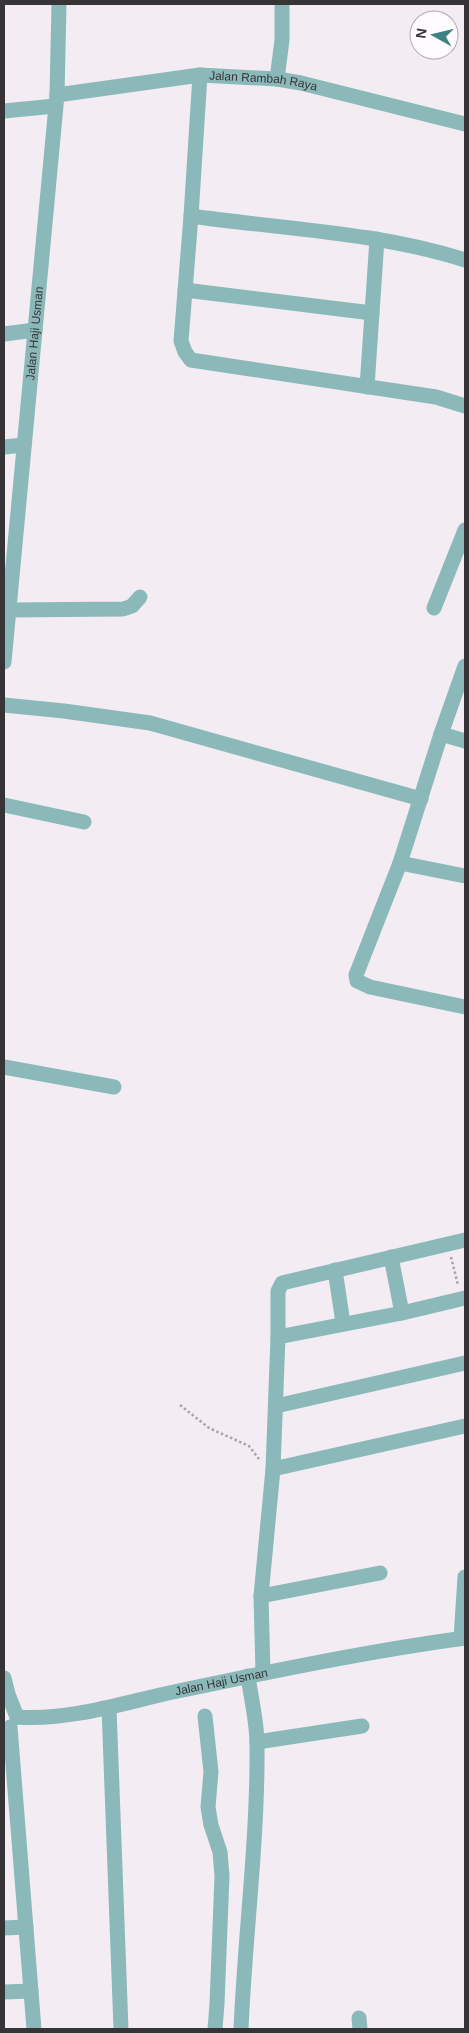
<svg xmlns="http://www.w3.org/2000/svg" width="469" height="2033" viewBox="0 0 469 2033" font-family="Helvetica,sans-serif">
<style>
.lines{fill:none;stroke-linecap:round;stroke-linejoin:round}
.path{stroke:#a9a4a9;stroke-width:2.5;stroke-dasharray:2.5 2.5;stroke-linecap:butt}
.minor{stroke:#8bb9b9;stroke-width:15}
.labels{text-anchor:middle;stroke-width:5;stroke-linejoin:round;paint-order:stroke}
.street-label{font-size:12px;fill:#373437;stroke:#fffbfe}
</style>
<rect width="100%" height="100%" fill="#f3ecf3"/>
<g class="lines">
<path class="path" d="M451,1257L458,1285
M180,1405L209,1428L249,1446L259,1459"/>
<g class="minor">
<path d="M200,75L191,216C282,229 377,232 465,260"/>
<path d="M277,79L282,40V4"/>
<path id="s1" d="M57,95L200,75L277,79L301,83L465,124"/>
<path d="M4,111L55,106"/>
<path d="M191,216L181,341L185,352L191,360L436,397L465,406"/>
<path d="M185,290L372,313"/>
<path d="M4,334L35,330"/>
<path d="M367,387L377,239"/>
<path d="M4,447L24,445"/>
<path d="M434,608L465,530"/>
<path d="M9,610L123,609L132,606L140,597"/>
<path id="s2" d="M4,662L57,95L59,4"/>
<path d="M465,666L441,734L400,863L356,975L357,981L370,987L465,1007"/>
<path d="M4,705L64,711L150,723L421,799"/>
<path d="M441,734L465,741"/>
<path d="M4,805L84,822"/>
<path d="M400,863L465,876"/>
<path d="M4,1067L114,1087"/>
<path d="M391,1257L402,1313"/>
<path d="M335,1270L343,1323"/>
<path d="M278,1337V1291L282,1283L465,1240"/>
<path d="M276,1406L465,1363"/>
<path d="M273,1469L465,1426"/>
<path d="M261,1596L380,1573"/>
<path d="M461,1638L465,1577"/>
<path d="M263,1673L261,1596L273,1469L278,1337L402,1313L465,1298"/>
<path d="M4,1678L8,1694L17,1717"/>
<path d="M109,1708L121,2029"/>
<path d="M205,1716L211,1772L208,1807L211,1825L220,1852L222,1876L217,2004L215,2029"/>
<path id="s3" d="M17,1717C71,1721 125,1702 178,1691C273,1671 369,1651 465,1638"/>
<path d="M10,1727L34,2029"/>
<path d="M257,1742L362,1726"/>
<path d="M4,1928L26,1927"/>
<path d="M4,1992L31,1991"/>
<path d="M359,2018L360,2029"/>
<path d="M241,2029C245,1934 258,1839 257,1744C257,1722 251,1698 248,1676"/>
</g>
</g>
<g class="labels">
<g class="street-label">
<text dy="4" stroke="none"><textPath href="#s1" startOffset="208">Jalan Rambah Raya</textPath></text>
<text dy="4" stroke="none"><textPath href="#s2" startOffset="330">Jalan Haji Usman</textPath></text>
<text dy="4" stroke="none"><textPath href="#s3" startOffset="208">Jalan Haji Usman</textPath></text>
</g>
</g>
<rect width="469" height="2033" fill="none" stroke="#373437" stroke-width="10"/>
<g transform="translate(434 35) rotate(278)"><circle r="24" fill="#fffbfe" stroke="#afabae"/>
<path d="M0-4L9 19L0 12L-9 19Z" fill="#3a8382"/>
<text y="-8" font-size="14" font-weight="bold" text-anchor="middle" fill="#373437">N</text>
</g>
</svg>
